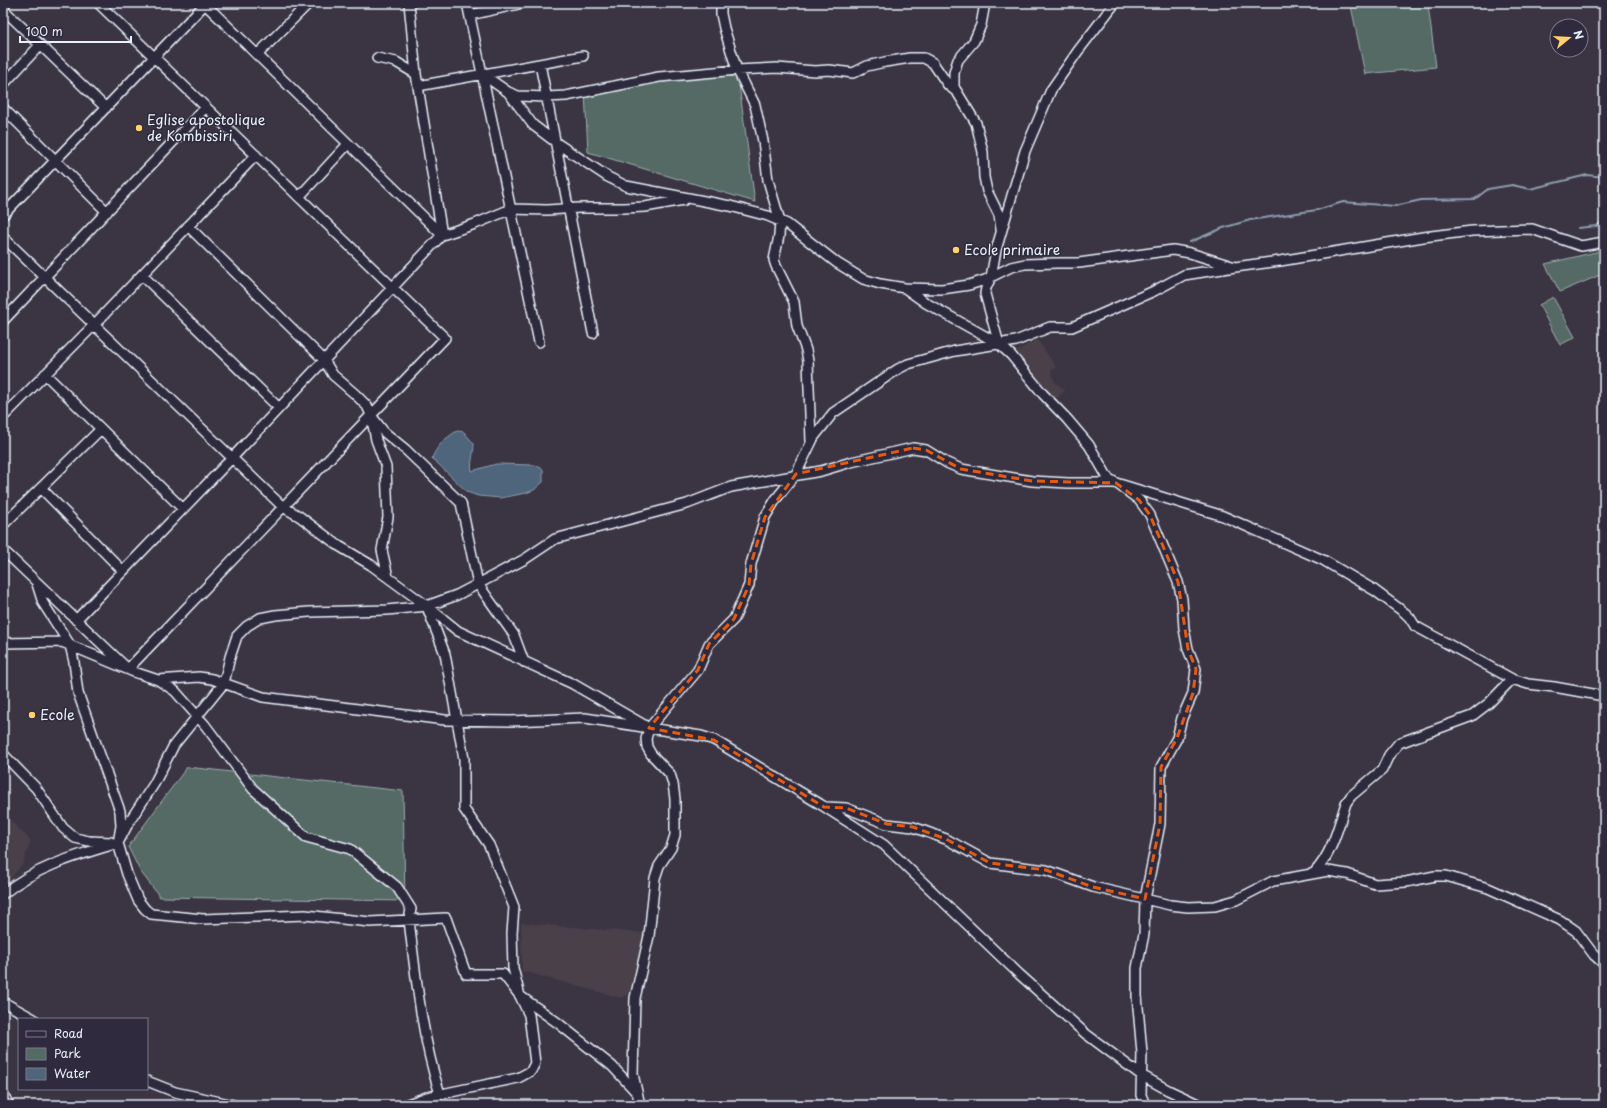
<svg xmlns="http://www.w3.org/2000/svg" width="1607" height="1108" viewBox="0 0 1607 1108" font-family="'Playpen Sans',sans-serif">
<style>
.built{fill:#4a3f4a}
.green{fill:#546a65;stroke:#9eaeae}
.water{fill:#50657b;stroke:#8d9dad}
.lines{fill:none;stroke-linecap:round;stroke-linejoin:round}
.stream{stroke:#8d9dad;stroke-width:2}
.minor-casing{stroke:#e8f1f8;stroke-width:12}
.minor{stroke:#2f2a3d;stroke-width:9}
.marked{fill:none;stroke:#e8590c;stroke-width:3;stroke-dasharray:8 5;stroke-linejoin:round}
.poi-dot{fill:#ffd166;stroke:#2f2a3d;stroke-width:1.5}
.labels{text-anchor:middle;stroke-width:3;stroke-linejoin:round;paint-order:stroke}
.poi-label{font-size:14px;fill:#e8f1f8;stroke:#2f2a3d;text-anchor:start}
</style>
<rect width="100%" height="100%" fill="#3b3443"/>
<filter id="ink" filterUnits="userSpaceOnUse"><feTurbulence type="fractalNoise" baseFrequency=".025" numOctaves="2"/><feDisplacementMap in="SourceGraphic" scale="8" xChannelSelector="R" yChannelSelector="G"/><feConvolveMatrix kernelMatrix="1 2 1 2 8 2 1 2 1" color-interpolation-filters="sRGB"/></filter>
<g filter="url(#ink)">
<path class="built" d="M1037,339L1057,368L1051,370L1055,382L1065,390L1052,404L1011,355Z
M3,813L31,841L23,864L3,887Z
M521,923L645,933L629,994L621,998L522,971Z"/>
<path class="green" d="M1428,5L1436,67L1365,74L1351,6Z
M737,70L755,202L588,152L585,92L616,86Z
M1604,250V280L1600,275L1560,292L1545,264Z
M1553,297L1575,337L1560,345L1539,305Z
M187,767L403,791L405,901L160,897L140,871L128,847Z"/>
<path class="water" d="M457,431L464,432L474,444C474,453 470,464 472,471L496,464L535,465L543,469V482L534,490L526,493L501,498L478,496L467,492L432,458C437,446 445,438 457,431Z"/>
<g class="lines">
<path class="stream" d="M1578,228L1597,226L1604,219
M1190,242L1223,228L1250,220L1317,210L1343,202L1395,206L1421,200L1475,199L1488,189L1512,185L1530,189L1587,175L1604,177"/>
<defs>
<path id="minor" d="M204,3L442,235
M409,3L416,74L442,235
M467,3L539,342
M721,3V14L724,28L736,67L755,105L763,141L768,180L780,221L779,236L774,260L776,266L794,302L797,326L806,350L808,361L811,441
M985,3L981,25L974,41L958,60L956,66L954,73V87L976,123L983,152L984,177L987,191L999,215L1001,229
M3,9L106,108
M470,15L523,3
M257,55L309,3
M377,58L396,62L416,74
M540,64L593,333
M482,74L508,92L518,96L547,97L566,96L659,77L737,70L777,68L815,71L829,70L853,73L867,66L885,62L910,58H924L933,63L948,85L958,93
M3,85L40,45
M418,86L583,56
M508,92L533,125L558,144L608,177L626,186L730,206L768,216L787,224L837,263L863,279L880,284L905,288L942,289L969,285L985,280L1011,267L1025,264L1057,263H1079L1173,250L1190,253L1235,267L1280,261L1423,237L1472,231L1532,229L1581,246L1604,242
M3,108L107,212
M299,197L348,144
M3,215L206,3
M188,226L324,360L333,375L355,394L367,406L371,415L376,440L386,467L388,517L382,550L388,577
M3,237L283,507L299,516L339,546L371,565L427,606L458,631L573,684L644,725
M142,275L279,408
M905,288L926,303L999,344L1011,355L1043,394L1067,419L1089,445L1108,478L1116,483L1223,516L1323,560L1374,590L1405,613L1410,618L1415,626L1512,679L1528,684L1554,687L1604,696
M3,321L206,107
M999,344L985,294L986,288L991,277L996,250L1025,151L1051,90L1078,51L1115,3
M45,374L183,509
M3,417L94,325L256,155
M373,418L384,432L406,450L461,503L478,584L514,635L524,662
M41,488L123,571
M3,525L101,429
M3,550L128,669L445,338L98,3
M37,584L43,603L70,645L74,662L78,693L120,811L121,826L118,843L127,874L138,900L145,909L151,914L203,919L305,915L370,922L446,918L466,974H503L520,996L529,1015L535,1063L531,1071L518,1078L427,1097L405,1105
M427,607L445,654L464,759V809L489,845L514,907L512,933L513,968L520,996L558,1023L612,1066L637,1093
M76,620L232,458L442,235L475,224L511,209L547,210L579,208H624L645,207L684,200
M3,643L62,642L134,672L158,680L199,677L212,679L263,697L445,720L511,721L585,718L701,736L714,740L820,804L884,845L1019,974L1086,1034L1141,1075L1168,1090L1200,1105
M158,680L175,691L205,725L253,789L306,837L350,849L397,887L411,909L409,920C416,979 422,1038 440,1094
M3,754L36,788L63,828L75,838L89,841L111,842
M826,807L846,808L887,824L913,827L946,839L990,863L1046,870L1093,887L1170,905L1188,907L1215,906L1236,900L1273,881L1328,871L1347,874L1375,884L1406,882L1435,876H1446L1488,888L1560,920L1576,931L1594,955L1604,964
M1314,873C1332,854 1338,828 1346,803L1351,796L1382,770L1389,755L1399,743L1472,716L1489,703L1512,679
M3,894C35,867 78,855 118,843L129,822L154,784L174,745L224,683L230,657L237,636L247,626L260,618L275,615L309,612L387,610L427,606L457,595L478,584L525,559L555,539L687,504L731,487L821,471L851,462L913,448L926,450L947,463L961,469L1032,481L1068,483H1116L1139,500L1150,515L1178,582L1182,599L1184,629L1188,649L1196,669L1193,693L1182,718L1177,738L1161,767L1160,824L1145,899L1144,934L1137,968V996L1142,1053L1141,1095L1145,1105
M3,1002L34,1019
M147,1081L175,1092L234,1105
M3,1094L9,1105
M640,1105L633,1074L635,998L649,936L655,878L659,866L671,848L675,835V799L673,784L670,774L651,754L647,747L646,739L649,728L698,670L709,644L734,619L749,585L751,564L765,517L776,499L796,474L814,437L833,413L898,369L908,364L955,351L1016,341L1050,327H1072L1154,291L1184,275L1235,267"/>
</defs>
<use href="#minor" class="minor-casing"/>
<use href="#minor" class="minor"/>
</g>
</g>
<path class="marked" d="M913,448L926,450L961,469L1032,481L1116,483L1139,500L1150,515L1178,582L1188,649L1196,669L1193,693L1177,738L1161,767L1160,824L1145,899L1093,887L1046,870L990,863L946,839L913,827L887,824L846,808L824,807L714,740L649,728L698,670L709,644L734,619L749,585L751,564L765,517L796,474Z"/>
<g class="poi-dot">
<circle cx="139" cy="128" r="4"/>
<circle cx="956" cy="250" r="4"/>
<circle cx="32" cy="715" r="4"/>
</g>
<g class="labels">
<g class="poi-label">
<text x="147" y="125">Eglise apostolique<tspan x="147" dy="16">de Kombissiri</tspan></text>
<text x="964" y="255">Ecole primaire</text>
<text x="40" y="720">Ecole</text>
</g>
</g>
<rect width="1607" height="1108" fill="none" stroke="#2f2a3d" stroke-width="16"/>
<rect x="8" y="8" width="1591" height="1092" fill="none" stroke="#e8f1f8" stroke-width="1.5" filter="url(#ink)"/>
<rect x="18" y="1018" width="130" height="72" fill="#2f2a3d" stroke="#797a88"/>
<rect x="26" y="1031" width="20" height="6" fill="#2f2a3d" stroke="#797a88"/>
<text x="54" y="1038" font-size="12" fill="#e8f1f8">Road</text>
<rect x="26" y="1048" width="20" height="12" fill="#546a65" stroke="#797a88"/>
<text x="54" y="1058" font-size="12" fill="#e8f1f8">Park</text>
<rect x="26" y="1068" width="20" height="12" fill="#50657b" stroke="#797a88"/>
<text x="54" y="1078" font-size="12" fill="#e8f1f8">Water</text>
<g transform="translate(1569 38) rotate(72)"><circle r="19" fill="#2f2a3d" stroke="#797a88"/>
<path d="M0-3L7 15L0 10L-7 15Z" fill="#ffd166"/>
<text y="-6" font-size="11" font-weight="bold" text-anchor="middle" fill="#e8f1f8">N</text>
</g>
<path d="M20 36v6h111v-6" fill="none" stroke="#e8f1f8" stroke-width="2"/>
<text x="26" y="36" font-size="12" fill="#e8f1f8" stroke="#2f2a3d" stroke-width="3" paint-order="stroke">100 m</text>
</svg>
